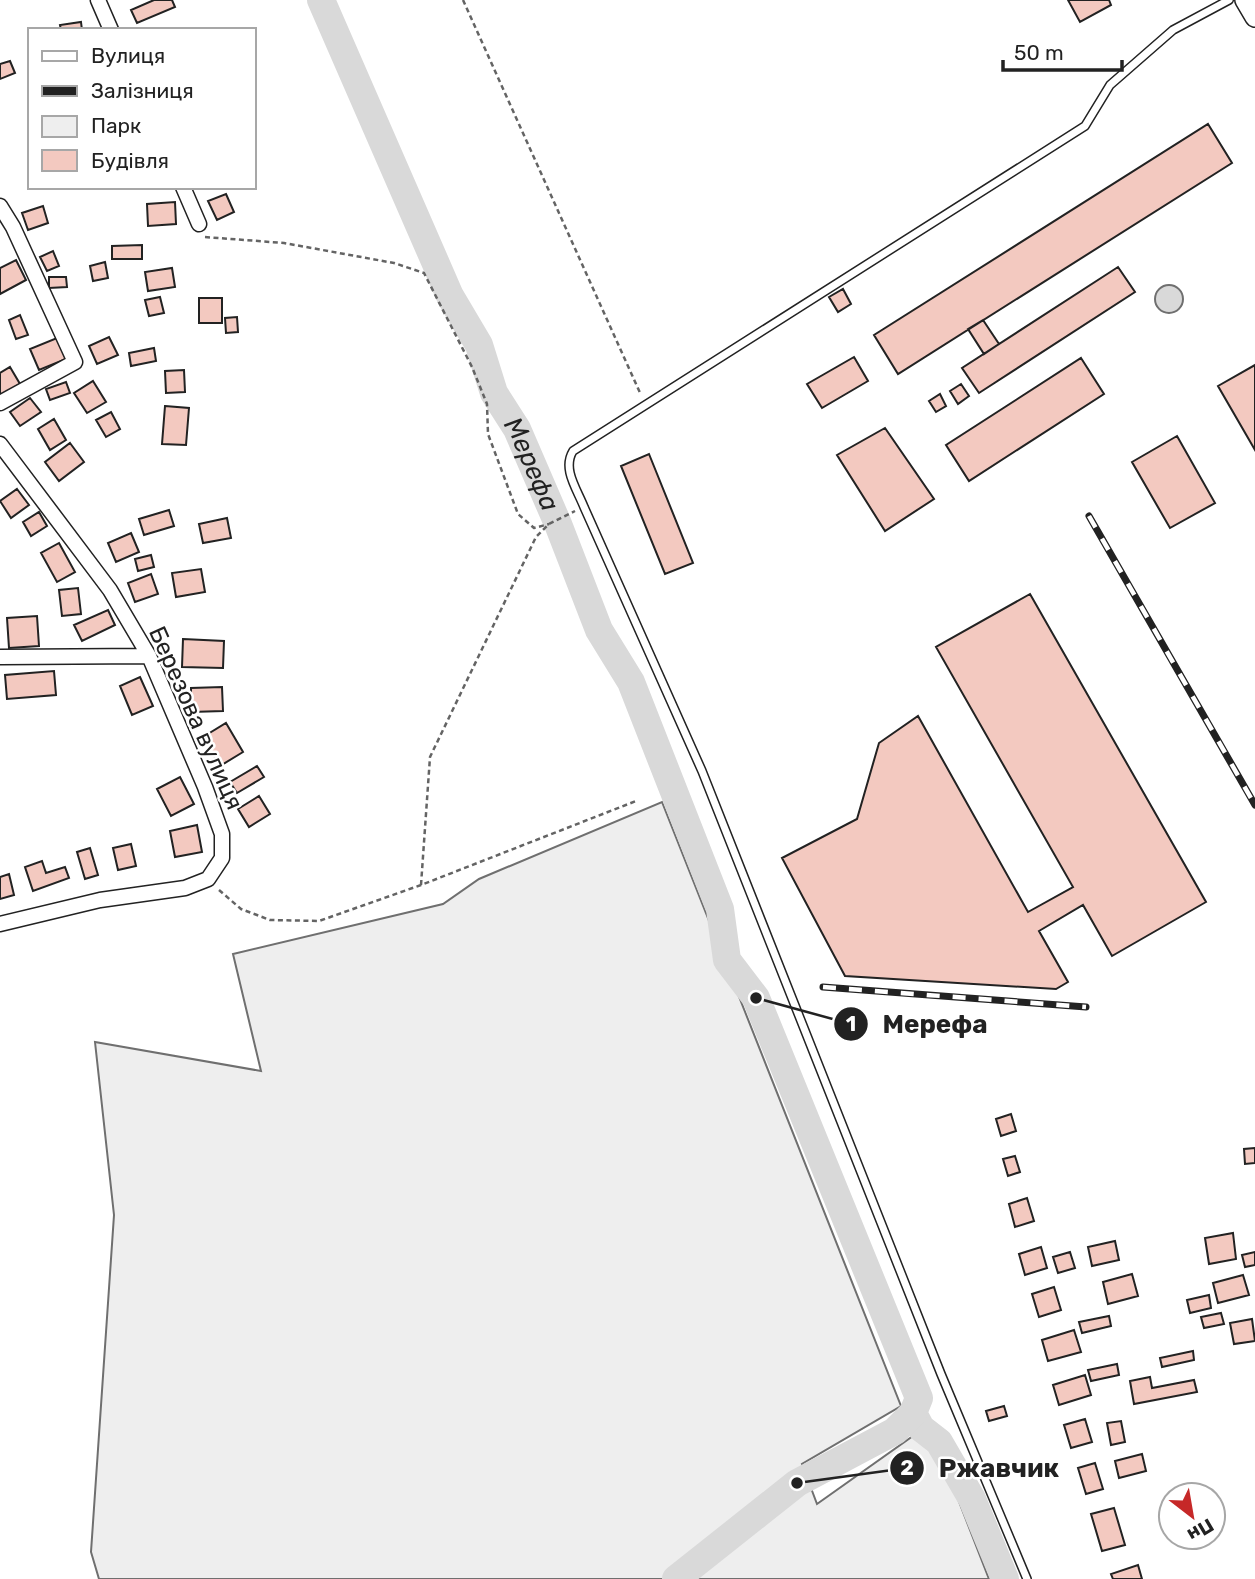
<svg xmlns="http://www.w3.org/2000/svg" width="1255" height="1579" viewBox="0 0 1255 1579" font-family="Rubik,sans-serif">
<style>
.green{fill:#eee;stroke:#6f6f6f;stroke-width:2}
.water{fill:#d9d9d9;stroke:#6f6f6f;stroke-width:2}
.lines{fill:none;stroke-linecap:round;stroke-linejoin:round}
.river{stroke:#d9d9d9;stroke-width:28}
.building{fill:#f3c9c0;stroke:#222;stroke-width:2}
.lane-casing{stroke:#222;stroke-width:10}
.street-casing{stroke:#222;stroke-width:17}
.secondary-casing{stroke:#222;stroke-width:22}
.path{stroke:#646464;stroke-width:2.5;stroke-dasharray:5 3.5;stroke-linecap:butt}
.lane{stroke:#fff;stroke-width:7}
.street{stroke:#fff;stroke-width:14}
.secondary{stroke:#fff;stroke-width:19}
.rail-casing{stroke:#222;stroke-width:7}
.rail{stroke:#fff;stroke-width:4.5;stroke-dasharray:13;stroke-linecap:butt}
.labels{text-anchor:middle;stroke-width:5;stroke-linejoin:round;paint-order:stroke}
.street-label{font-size:24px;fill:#222;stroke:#fff}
.water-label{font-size:26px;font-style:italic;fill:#222;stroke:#fff}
.leader{fill:none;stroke:#222;stroke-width:2.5}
.callout-dot{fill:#222;stroke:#fff;stroke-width:2.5}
.mark-label{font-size:21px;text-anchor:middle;font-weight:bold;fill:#fff}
.callout-label{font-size:26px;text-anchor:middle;font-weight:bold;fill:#222;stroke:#fff;stroke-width:5;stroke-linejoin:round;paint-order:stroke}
</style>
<rect width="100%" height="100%" fill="#fff"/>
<path class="green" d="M662,802L901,1406L802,1464L817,1504L913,1436L939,1450L989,1579H99L91,1552L114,1215L95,1042L261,1071L233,954L443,904L479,879Z"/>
<path class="water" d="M1155 299a14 14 0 1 1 28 0a14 14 0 1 1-28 0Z"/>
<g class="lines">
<g class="river">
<path id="s1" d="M321,0L450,296L479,345L494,393L517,429L558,524L599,630L631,682L720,909L727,960L756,998L919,1398L913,1413L921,1428L939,1442L972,1499L1005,1579"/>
<path d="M676,1579L797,1483L895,1431L913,1413"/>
</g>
</g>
<path class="building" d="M154,0H172L175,7L137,23L131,10Z
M1068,0H1109L1111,5L1080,22Z
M81,22L82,30H61L60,25Z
M10,61L15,73L0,79V64Z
M1208,124L1232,163L898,374L874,335Z
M226,194L234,212L217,220L208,201Z
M175,202L176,224L148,226L147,204Z
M43,206L48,223L28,230L22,213Z
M142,245V259H112V246Z
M53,251L59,266L47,271L40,257Z
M16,260L26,280L0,294V268Z
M105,262L108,278L93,281L90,266Z
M1118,267L1135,292L979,393L962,368Z
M172,268L175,287L148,291L145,272Z
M49,277H66L67,287L49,288Z
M843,289L851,304L838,312L829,297Z
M160,297L164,313L149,316L145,300Z
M199,298H222V323H199Z
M20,315L28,335L16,339L9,320Z
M237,317L238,332L226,333L225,318Z
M983,320L999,344L984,354L968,329Z
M109,337L118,355L97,364L89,346Z
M57,338L66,359L39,370L30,349Z
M154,348L156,361L131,366L129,353Z
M854,357L868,381L822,408L807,384Z
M1081,358L1104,394L969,481L946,445Z
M1255,365V450L1218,386Z
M10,367L20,384L0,396V373Z
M184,370L185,392L166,393L165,371Z
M93,381L106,402L87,413L74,393Z
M66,382L70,393L50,400L46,389Z
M961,384L969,396L958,404L950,391Z
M940,394L946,406L936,412L929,401Z
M30,398L41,412L20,426L10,412Z
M165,406L189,408L186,445L162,444Z
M111,412L120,429L106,437L96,420Z
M54,419L66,440L50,450L38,429Z
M885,428L934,499L885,531L837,455Z
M1177,436L1215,503L1170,528L1132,462Z
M70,443L84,462L59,481L45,462Z
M649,454L693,563L665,574L621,466Z
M17,489L29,505L11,518L0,501Z
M169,510L174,526L144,535L139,519Z
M39,512L47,526L31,536L23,522Z
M227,518L231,538L203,543L199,524Z
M131,533L139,552L116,562L108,543Z
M59,543L75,572L57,582L41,553Z
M151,555L154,567L138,571L135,559Z
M201,569L205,592L176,597L172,573Z
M151,574L158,594L135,602L128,583Z
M78,588L81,614L62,616L59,590Z
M1030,594L1206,902L1112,956L1083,905L1039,931L1068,982L1056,989L845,976L782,858L857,819L879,743L918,716L1028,912L1073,887L936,647Z
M108,610L115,625L82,641L74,625Z
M37,616L39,646L9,648L7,618Z
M183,639L224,641L223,668L182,667Z
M54,671L56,695L7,699L5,675Z
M140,677L153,706L132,715L120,686Z
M222,687L223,711L191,712V688Z
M226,723L243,752L220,766L203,737Z
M257,766L264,777L237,793L230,782Z
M180,777L194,804L171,816L157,789Z
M259,796L270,814L249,827L238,809Z
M197,825L202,852L175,857L170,831Z
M131,844L136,866L118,870L113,848Z
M90,848L98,875L85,879L77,852Z
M42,861L46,873L65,867L69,878L33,891L25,867Z
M9,874L14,895L0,899V877Z
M1011,1114L1016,1131L1001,1136L996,1119Z
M1255,1148V1163L1245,1164L1244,1149Z
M1015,1156L1020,1172L1008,1176L1003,1159Z
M1027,1198L1034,1221L1015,1227L1009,1204Z
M1233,1233L1236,1259L1209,1264L1205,1238Z
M1115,1241L1119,1260L1092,1266L1088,1247Z
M1041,1247L1047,1268L1025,1275L1019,1254Z
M1070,1252L1075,1268L1058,1273L1053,1257Z
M1255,1252V1265L1245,1267L1242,1255Z
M1132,1274L1138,1296L1108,1304L1103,1282Z
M1243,1275L1249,1295L1218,1303L1213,1283Z
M1054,1287L1061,1310L1039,1317L1032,1294Z
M1209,1295L1211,1308L1190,1313L1187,1300Z
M1221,1313L1224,1324L1204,1328L1201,1317Z
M1109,1316L1111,1326L1082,1333L1079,1322Z
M1252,1319L1255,1341L1234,1344L1230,1323Z
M1074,1330L1081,1352L1048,1361L1042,1340Z
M1193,1351L1194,1360L1162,1367L1160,1358Z
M1117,1364L1119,1375L1091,1381L1088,1370Z
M1085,1375L1091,1395L1059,1405L1053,1385Z
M1150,1377L1152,1388L1194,1380L1197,1392L1134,1404L1130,1381Z
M1004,1406L1007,1416L989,1421L986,1411Z
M1085,1419L1092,1442L1071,1448L1064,1425Z
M1121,1421L1125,1442L1111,1445L1107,1423Z
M1142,1454L1146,1471L1119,1478L1115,1461Z
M1095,1463L1103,1489L1086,1494L1078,1468Z
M1114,1508L1125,1545L1102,1551L1091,1514Z
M1138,1565L1142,1579H1113L1111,1574Z"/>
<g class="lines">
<defs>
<path id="lane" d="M1027,1579L941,1374L702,771L584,507C577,489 562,469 573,451L1085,126L1110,85L1173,30L1229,0"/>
<path id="street" d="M98,0L111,30
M183,187L199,224
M0,206L13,227L75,362L0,403
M0,444L110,590L149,656L205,787L222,834V858L208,879L185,888L100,900L0,924
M0,657L149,656"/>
<path id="secondary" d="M1245,0L1255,17"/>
</defs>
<use href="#lane" class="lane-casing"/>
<use href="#street" class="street-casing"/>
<use href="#secondary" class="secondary-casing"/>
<path class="path" d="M463,0L641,395
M205,237L284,243L394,263L424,273L472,367L487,404L488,434L518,514L534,528L549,524
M421,885L430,757L536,537L549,524L575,511
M219,890L241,909L270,920L319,921L421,885L636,801"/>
<use href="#lane" class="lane"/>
<use href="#street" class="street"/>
<use href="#secondary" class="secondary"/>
<defs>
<path id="rail" d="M1089,516L1255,805
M823,987L1086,1007"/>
</defs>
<use href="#rail" class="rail-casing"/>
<use href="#rail" class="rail"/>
</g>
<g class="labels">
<g class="street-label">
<text transform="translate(196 718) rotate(66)" y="8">Березова вулиця</text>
</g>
<g class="water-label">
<text dy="9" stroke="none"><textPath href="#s1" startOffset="511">Мерефа</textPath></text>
</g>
</g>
<path class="leader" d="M756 998L851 1024M797 1483L907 1468"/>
<g class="callout-dot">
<circle cx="756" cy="998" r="7"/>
<circle cx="797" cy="1483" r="7"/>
<circle cx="851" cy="1024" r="18"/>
<circle cx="907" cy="1468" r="18"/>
</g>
<g class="mark-label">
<text x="851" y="1031">1</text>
<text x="907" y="1475">2</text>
</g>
<g class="callout-label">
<text x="935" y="1033">Мерефа</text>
<text x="999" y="1477">Ржавчик</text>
</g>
<rect x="28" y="28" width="228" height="161" fill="#ffffff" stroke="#a7a7a7" stroke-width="2"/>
<rect x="42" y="51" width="35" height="10" fill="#ffffff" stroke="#a7a7a7" stroke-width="2"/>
<text x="91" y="63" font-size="21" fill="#222222">Вулиця</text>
<rect x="42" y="86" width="35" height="10" fill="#222222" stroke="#a7a7a7" stroke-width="2"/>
<text x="91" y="98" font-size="21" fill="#222222">Залізниця</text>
<rect x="42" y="116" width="35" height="21" fill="#eeeeee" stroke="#a7a7a7" stroke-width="2"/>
<text x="91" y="133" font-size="21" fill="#222222">Парк</text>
<rect x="42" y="150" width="35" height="21" fill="#f3c9c0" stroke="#a7a7a7" stroke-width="2"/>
<text x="91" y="168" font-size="21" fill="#222222">Будівля</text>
<g transform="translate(1192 1516) rotate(149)"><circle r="33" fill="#ffffff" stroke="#a7a7a7" stroke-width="2"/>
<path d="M0-5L12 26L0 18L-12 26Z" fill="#c62828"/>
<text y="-10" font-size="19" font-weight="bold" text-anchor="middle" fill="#222222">Пн</text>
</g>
<path d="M1003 60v10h119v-10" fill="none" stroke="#222222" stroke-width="3.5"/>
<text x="1014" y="60" font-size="21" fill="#222222" stroke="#ffffff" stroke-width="5" paint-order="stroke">50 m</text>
</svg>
